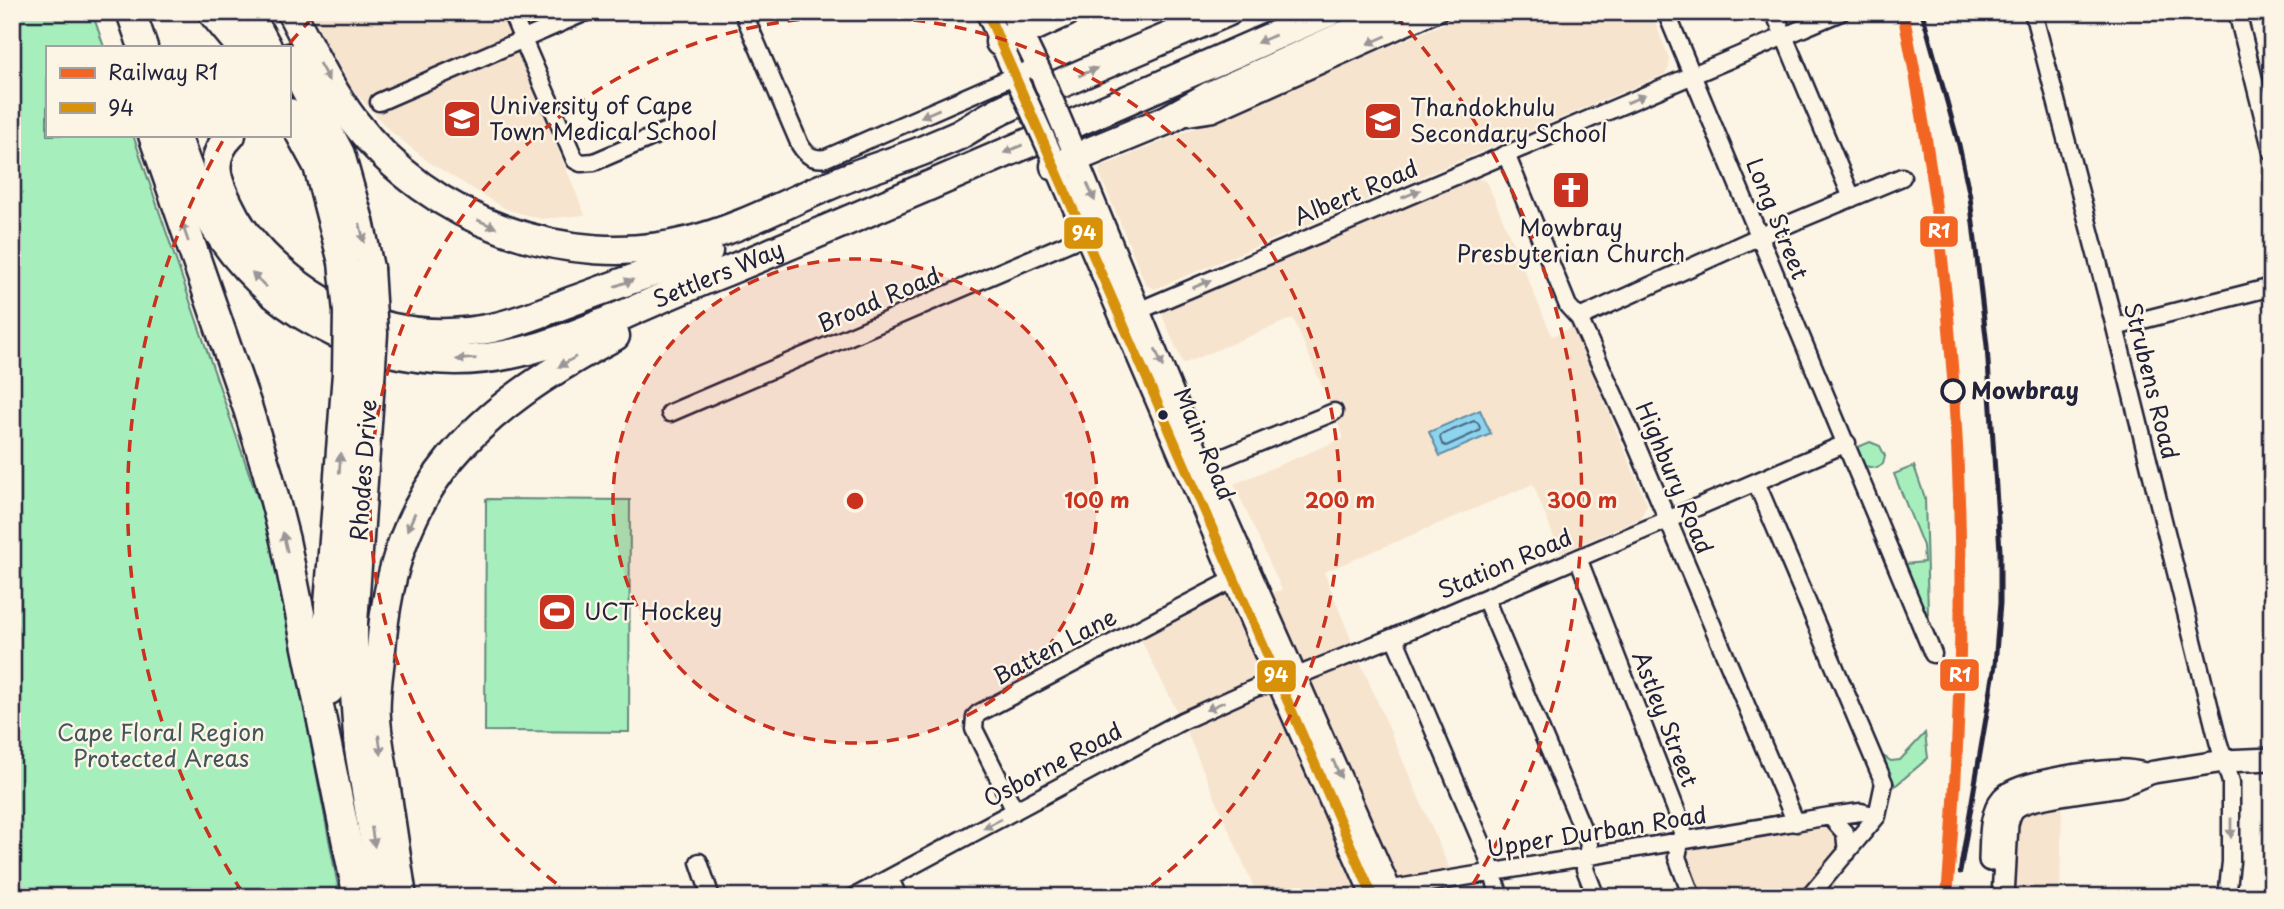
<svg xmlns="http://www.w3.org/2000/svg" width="2284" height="909" viewBox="0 0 2284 909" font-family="'Playpen Sans',sans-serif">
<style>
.built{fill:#f6e4ce}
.green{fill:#a6efbd;stroke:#64887c;stroke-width:2}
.water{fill:#8dd4ee;stroke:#628da6;stroke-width:2}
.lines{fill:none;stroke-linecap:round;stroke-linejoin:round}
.shore{stroke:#4d6983;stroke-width:2}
.street-casing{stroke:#22223b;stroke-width:21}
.secondary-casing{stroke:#22223b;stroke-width:26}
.highway-casing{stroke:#22223b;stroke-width:33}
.street{stroke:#fcf5e5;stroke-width:16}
.secondary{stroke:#fcf5e5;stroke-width:21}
.highway{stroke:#fcf5e5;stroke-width:28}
.rail{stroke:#22223b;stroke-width:5}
.secondary-bridge-casing{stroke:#22223b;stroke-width:26;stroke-linecap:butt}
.highway-bridge-casing{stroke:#22223b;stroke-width:33;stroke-linecap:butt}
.secondary-bridge{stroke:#fcf5e5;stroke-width:21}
.highway-bridge{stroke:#fcf5e5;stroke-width:28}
.bus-1-casing{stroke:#fcf5e5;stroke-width:16}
.bus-1{stroke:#d79209;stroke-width:10}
.rail-1-casing{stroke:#fcf5e5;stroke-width:18}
.rail-1{stroke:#f26522;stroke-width:12}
.oneway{fill:#9a9698}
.ring{fill:none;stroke:#c8321e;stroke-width:3.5;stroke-dasharray:12 9}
.stop-dot{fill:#fcf5e5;stroke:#22223b;stroke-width:3.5}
.bus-dot{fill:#22223b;stroke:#fcf5e5;stroke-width:2.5}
.labels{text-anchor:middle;stroke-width:5;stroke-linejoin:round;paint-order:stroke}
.poi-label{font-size:23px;fill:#22223b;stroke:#fcf5e5;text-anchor:start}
.street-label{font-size:23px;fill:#22223b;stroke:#fcf5e5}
.stop-label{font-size:23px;font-weight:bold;fill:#22223b;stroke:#fcf5e5;text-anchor:start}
.park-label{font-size:23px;fill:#43555c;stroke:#fcf5e5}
.centre{fill:#c8321e;stroke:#fcf5e5;stroke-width:3.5}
.ring-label{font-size:21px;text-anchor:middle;font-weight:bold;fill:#c8321e;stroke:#fcf5e5;stroke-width:5;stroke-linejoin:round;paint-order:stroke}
.line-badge{stroke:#fcf5e5;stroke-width:2.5}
.badge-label{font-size:19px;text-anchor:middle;font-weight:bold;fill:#fff}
</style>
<rect width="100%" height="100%" fill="#fcf5e5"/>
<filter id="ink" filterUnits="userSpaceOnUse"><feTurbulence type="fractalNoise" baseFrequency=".0143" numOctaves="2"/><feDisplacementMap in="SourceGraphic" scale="14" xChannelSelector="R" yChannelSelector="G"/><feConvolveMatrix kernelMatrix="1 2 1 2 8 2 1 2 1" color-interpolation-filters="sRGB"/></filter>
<g filter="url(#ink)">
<path class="built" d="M311,12H502L585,215L541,219L506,209L430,163L388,129L344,80Z
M1472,12H1651L1669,58V67L1665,74L1155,289L1146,285L1099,172L1101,167Z
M1475,177L1487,182L1552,336L1573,327L1647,504L1641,518L1560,553L1533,484L1324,572L1356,652L1454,879L1459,897H1258L1182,721L1136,630L1249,571L1260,595L1282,590L1234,484L1344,438L1293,318L1183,364L1162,315L1165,307Z
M2062,803L2060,897H2008L2012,827L2020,812Z
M1830,816L1847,853L1809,897H1692L1680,842Z"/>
<path class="green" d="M12,12H92L104,47H47V135H133L272,540L340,897H12Z
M1870,442L1880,446L1885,456L1883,464L1877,468L1864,466L1856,450L1858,447Z
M1914,466L1925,498L1928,613H1925L1904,564L1924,562L1923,546L1894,474Z
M486,499L630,500L629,732L485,731Z
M1925,733L1928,758L1895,786L1883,756L1891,761L1900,760Z"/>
<path class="water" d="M1480,410L1491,434L1440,456L1429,432Z"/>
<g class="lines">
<path class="shore" d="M1474,421L1478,423L1480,428L1479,431L1446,446L1442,444L1440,438L1441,435Z"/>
<defs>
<path id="street" d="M511,12L575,160L581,163L594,162L664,132
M743,12L800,145C807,156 813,160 826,158L1037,66
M1666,12L1933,654
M1774,12L1852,198
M2033,12L2115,327L2218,741L2231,782V862L2227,897
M2237,12L2272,152
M379,102L586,12
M1187,117L1213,113L1439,12
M1506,154L1568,306L1579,318L1629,428L1796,823
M1131,314L1841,12
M1579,318L1760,236L1902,177
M2115,327L2272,287
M670,413L1096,231
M1193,470L1334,412
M1756,482L1884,783L1877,816L1809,897
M1578,558L1683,828L1677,857L1692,897
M1485,598L1589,844L1585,869L1596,897
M1394,637L1487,855L1500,897
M1015,811L974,729L975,717L979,713L1242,575
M1830,816L1845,833L1847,853
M699,862L711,897
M890,878L898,897
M1380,891L1830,816L1861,812L1877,816
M854,897L1182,721L1255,688L1297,676L1394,637L1847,443"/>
<path id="secondary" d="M987,12L1019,84
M1011,12L1041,74
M1071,146L1203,467L1393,897
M1051,154L1264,650L1373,897
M1990,860C1991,840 1989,814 2003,798C2018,781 2094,772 2118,771C2127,770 2136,772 2145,774
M2003,897L2007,824C2009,817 2010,810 2017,806C2030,796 2100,789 2120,785C2132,782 2142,775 2154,772L2224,761L2272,759"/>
<g id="highway">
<path d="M131,12L143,47"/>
<path d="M212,12L241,47"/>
<path d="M248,12L267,47"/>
<path d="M291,12C311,49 329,88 354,121C430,221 567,272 690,241C743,228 791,200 842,180C869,169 897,161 924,150C935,145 948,140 959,135C975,126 990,115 1006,108C1079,74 1154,44 1227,12"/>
<path d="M1000,42L1066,12"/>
<path d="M289,58L340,154L359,221L369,268"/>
<path d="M289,113L318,166L343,262"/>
<path d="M153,135L248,409L268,474L285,540L358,897"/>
<path id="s1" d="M176,135C187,167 198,198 215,227C267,310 359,359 456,360C516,360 569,338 623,315C657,300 692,285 727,271C929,188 1129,99 1329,12"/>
<path d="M231,135C204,161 220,189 235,217C250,244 275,267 300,286C355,327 425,342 492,328C521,322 550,309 578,299C621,283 665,268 708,251"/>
<path d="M1055,166L1167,120L1210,96L1397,12"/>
<path d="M370,381L353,623V667L359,749L383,891"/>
<path d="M329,690V604L347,373"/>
<path d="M402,897C396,856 390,816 384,776C381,757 377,737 376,718C374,696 379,672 381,649C394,483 476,410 615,336"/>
</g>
</defs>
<use href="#street" class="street-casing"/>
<use href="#secondary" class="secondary-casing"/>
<use href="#highway" class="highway-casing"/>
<use href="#street" class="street"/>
<use href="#secondary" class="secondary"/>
<use href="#highway" class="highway"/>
<path class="rail" d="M1922,12L1959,145L1970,197L1987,346L2000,551V603L1995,665L1960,872"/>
<defs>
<path id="secondary-bridge" d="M1041,74L1071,145
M1019,84L1051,154"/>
<path id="highway-bridge" d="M343,262L348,312L347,373
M369,268L373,333L370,381"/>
</defs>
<use href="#secondary-bridge" class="secondary-bridge-casing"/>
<use href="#highway-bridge" class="highway-bridge-casing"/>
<use href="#secondary-bridge" class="secondary-bridge"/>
<use href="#highway-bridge" class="highway-bridge"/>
<defs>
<path id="bus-1" d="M987,12L1373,897"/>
</defs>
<use href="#bus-1" class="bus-1-casing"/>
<use href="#bus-1" class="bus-1"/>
<defs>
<path id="rail-1" d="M1903,12C1963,302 1973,602 1947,897"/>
</defs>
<use href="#rail-1" class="rail-1-casing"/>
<use href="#rail-1" class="rail-1"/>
</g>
<defs><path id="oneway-solid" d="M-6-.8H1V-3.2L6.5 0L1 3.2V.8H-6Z" transform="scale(1.75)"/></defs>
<g class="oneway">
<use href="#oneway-solid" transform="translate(1266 39) rotate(157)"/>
<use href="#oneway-solid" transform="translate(1377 40) rotate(156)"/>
<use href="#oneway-solid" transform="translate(324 72) rotate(61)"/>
<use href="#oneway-solid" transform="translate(1088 72) rotate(-23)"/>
<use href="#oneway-solid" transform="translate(1636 99) rotate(-23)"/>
<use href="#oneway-solid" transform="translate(930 113) rotate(157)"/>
<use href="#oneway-solid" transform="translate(1013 149) rotate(157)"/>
<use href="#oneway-solid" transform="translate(1091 192) rotate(67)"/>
<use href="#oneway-solid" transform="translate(1411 194) rotate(-23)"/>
<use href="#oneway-solid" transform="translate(487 224) rotate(23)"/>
<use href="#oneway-solid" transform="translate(185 232) rotate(-109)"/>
<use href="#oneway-solid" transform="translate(362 233) rotate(77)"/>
<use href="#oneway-solid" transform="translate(259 280) rotate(-136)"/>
<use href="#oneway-solid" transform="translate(624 283) rotate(-20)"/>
<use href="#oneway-solid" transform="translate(1202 284) rotate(-23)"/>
<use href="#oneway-solid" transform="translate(1159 358) rotate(68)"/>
<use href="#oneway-solid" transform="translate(466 359) rotate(178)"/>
<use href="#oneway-solid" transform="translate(567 362) rotate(149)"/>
<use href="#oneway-solid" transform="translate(340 463) rotate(-86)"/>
<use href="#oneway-solid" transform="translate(411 522) rotate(113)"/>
<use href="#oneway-solid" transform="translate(285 542) rotate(-103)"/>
<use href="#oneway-solid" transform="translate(1215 706) rotate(155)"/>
<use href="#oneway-solid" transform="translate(380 745) rotate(82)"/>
<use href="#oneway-solid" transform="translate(1337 769) rotate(66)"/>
<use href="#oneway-solid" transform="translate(992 824) rotate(152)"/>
<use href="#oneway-solid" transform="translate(2231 828) rotate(90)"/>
<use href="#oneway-solid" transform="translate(373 837) rotate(81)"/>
</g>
</g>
<circle cx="855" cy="501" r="242" fill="#c8321e" fill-opacity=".12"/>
<g class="ring">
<circle cx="855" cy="501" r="242"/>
<path d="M573 896A485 485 0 1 1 1137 896"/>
<path d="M242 892A727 727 0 0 1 225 137M290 43A727 727 0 0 1 315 15M1395 15A727 727 0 0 1 1468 892"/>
</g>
<defs>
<symbol id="university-square" viewBox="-11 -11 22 22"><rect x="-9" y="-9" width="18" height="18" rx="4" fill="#c8321e" stroke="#fcf5e5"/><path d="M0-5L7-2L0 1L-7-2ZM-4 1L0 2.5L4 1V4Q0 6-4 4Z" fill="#fff"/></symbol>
<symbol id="school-square" viewBox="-11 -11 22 22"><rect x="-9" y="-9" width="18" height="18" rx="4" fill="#c8321e" stroke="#fcf5e5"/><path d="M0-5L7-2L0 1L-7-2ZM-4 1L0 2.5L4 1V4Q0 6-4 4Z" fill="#fff"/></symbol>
<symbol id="church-square" viewBox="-11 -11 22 22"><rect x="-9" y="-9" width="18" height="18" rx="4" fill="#c8321e" stroke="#fcf5e5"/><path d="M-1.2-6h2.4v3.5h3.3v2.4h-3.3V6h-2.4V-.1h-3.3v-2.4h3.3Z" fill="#fff"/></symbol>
<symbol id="stadium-square" viewBox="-11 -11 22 22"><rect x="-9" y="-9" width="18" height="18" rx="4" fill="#c8321e" stroke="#fcf5e5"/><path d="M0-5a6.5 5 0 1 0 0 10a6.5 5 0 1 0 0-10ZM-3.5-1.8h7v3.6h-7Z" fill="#fff"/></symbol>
</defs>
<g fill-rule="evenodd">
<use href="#university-square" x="440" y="97" width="44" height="44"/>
<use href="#school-square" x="1361" y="99" width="44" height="44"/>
<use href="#church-square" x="1549" y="168" width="44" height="44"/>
<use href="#stadium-square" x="535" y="590" width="44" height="44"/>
</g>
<circle class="stop-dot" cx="1953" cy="391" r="11"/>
<circle class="bus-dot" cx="1163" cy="415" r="6"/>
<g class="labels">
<g class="poi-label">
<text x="489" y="114">University of Cape<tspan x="489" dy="26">Town Medical School</tspan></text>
<text x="1410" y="116">Thandokhulu<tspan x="1410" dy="26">Secondary School</tspan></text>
<text x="1571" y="236" text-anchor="middle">Mowbray<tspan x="1571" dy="26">Presbyterian Church</tspan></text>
<text x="584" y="620">UCT Hockey</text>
</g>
<g class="street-label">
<text transform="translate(1356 193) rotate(-23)" y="8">Albert Road</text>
<text transform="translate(1777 219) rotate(68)" y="8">Long Street</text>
<text dy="8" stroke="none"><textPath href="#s1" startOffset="665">Settlers Way</textPath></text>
<text transform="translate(879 300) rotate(-23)" y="8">Broad Road</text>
<text transform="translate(2151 381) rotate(76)" y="8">Strubens Road</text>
<text transform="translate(1204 444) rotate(67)" y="8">Main Road</text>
<text transform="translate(364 470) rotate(-86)" y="8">Rhodes Drive</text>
<text transform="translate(1674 478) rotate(67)" y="8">Highbury Road</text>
<text transform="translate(1505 564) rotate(-23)" y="8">Station Road</text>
<text transform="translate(1055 647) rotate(-28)" y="8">Batten Lane</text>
<text transform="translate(1665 719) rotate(69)" y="8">Astley Street</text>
<text transform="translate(1053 765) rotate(-28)" y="8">Osborne Road</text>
<text transform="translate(1597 832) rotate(-9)" y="8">Upper Durban Road</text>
</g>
<g class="stop-label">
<text x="1971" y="399">Mowbray</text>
</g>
<g class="park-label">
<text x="161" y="741">Cape Floral Region<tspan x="161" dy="26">Protected Areas</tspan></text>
</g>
</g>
<circle cx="855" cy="501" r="10" class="centre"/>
<g class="ring-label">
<text x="1097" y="508">100 m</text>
<text x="1340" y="508">200 m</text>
<text x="1582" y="508">300 m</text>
</g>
<g class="line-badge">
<rect x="1919" y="215" width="40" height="33" rx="7" fill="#f26522"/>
<rect x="1063" y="216" width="41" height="34" rx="7" fill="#d79209"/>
<rect x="1939" y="658" width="41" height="34" rx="7" fill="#f26522"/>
<rect x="1256" y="659" width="41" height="34" rx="7" fill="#d79209"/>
</g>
<g class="badge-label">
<text x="1939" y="238">R1</text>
<text x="1084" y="240">94</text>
<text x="1960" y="682">R1</text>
<text x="1276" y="682">94</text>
</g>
<rect width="2284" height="909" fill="none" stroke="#fcf5e5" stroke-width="42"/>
<rect x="21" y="21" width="2242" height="867" fill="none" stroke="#22223b" stroke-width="2.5" filter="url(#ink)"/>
<rect x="46" y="46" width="245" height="91" fill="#fcf5e5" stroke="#a5a1a1" stroke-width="2"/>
<rect x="60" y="68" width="35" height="10" fill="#f26522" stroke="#a5a1a1" stroke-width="2"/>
<text x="108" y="80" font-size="21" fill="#22223b">Railway R1</text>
<rect x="60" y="103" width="35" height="10" fill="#d79209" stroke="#a5a1a1" stroke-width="2"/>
<text x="108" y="116" font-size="21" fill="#22223b">94</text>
</svg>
